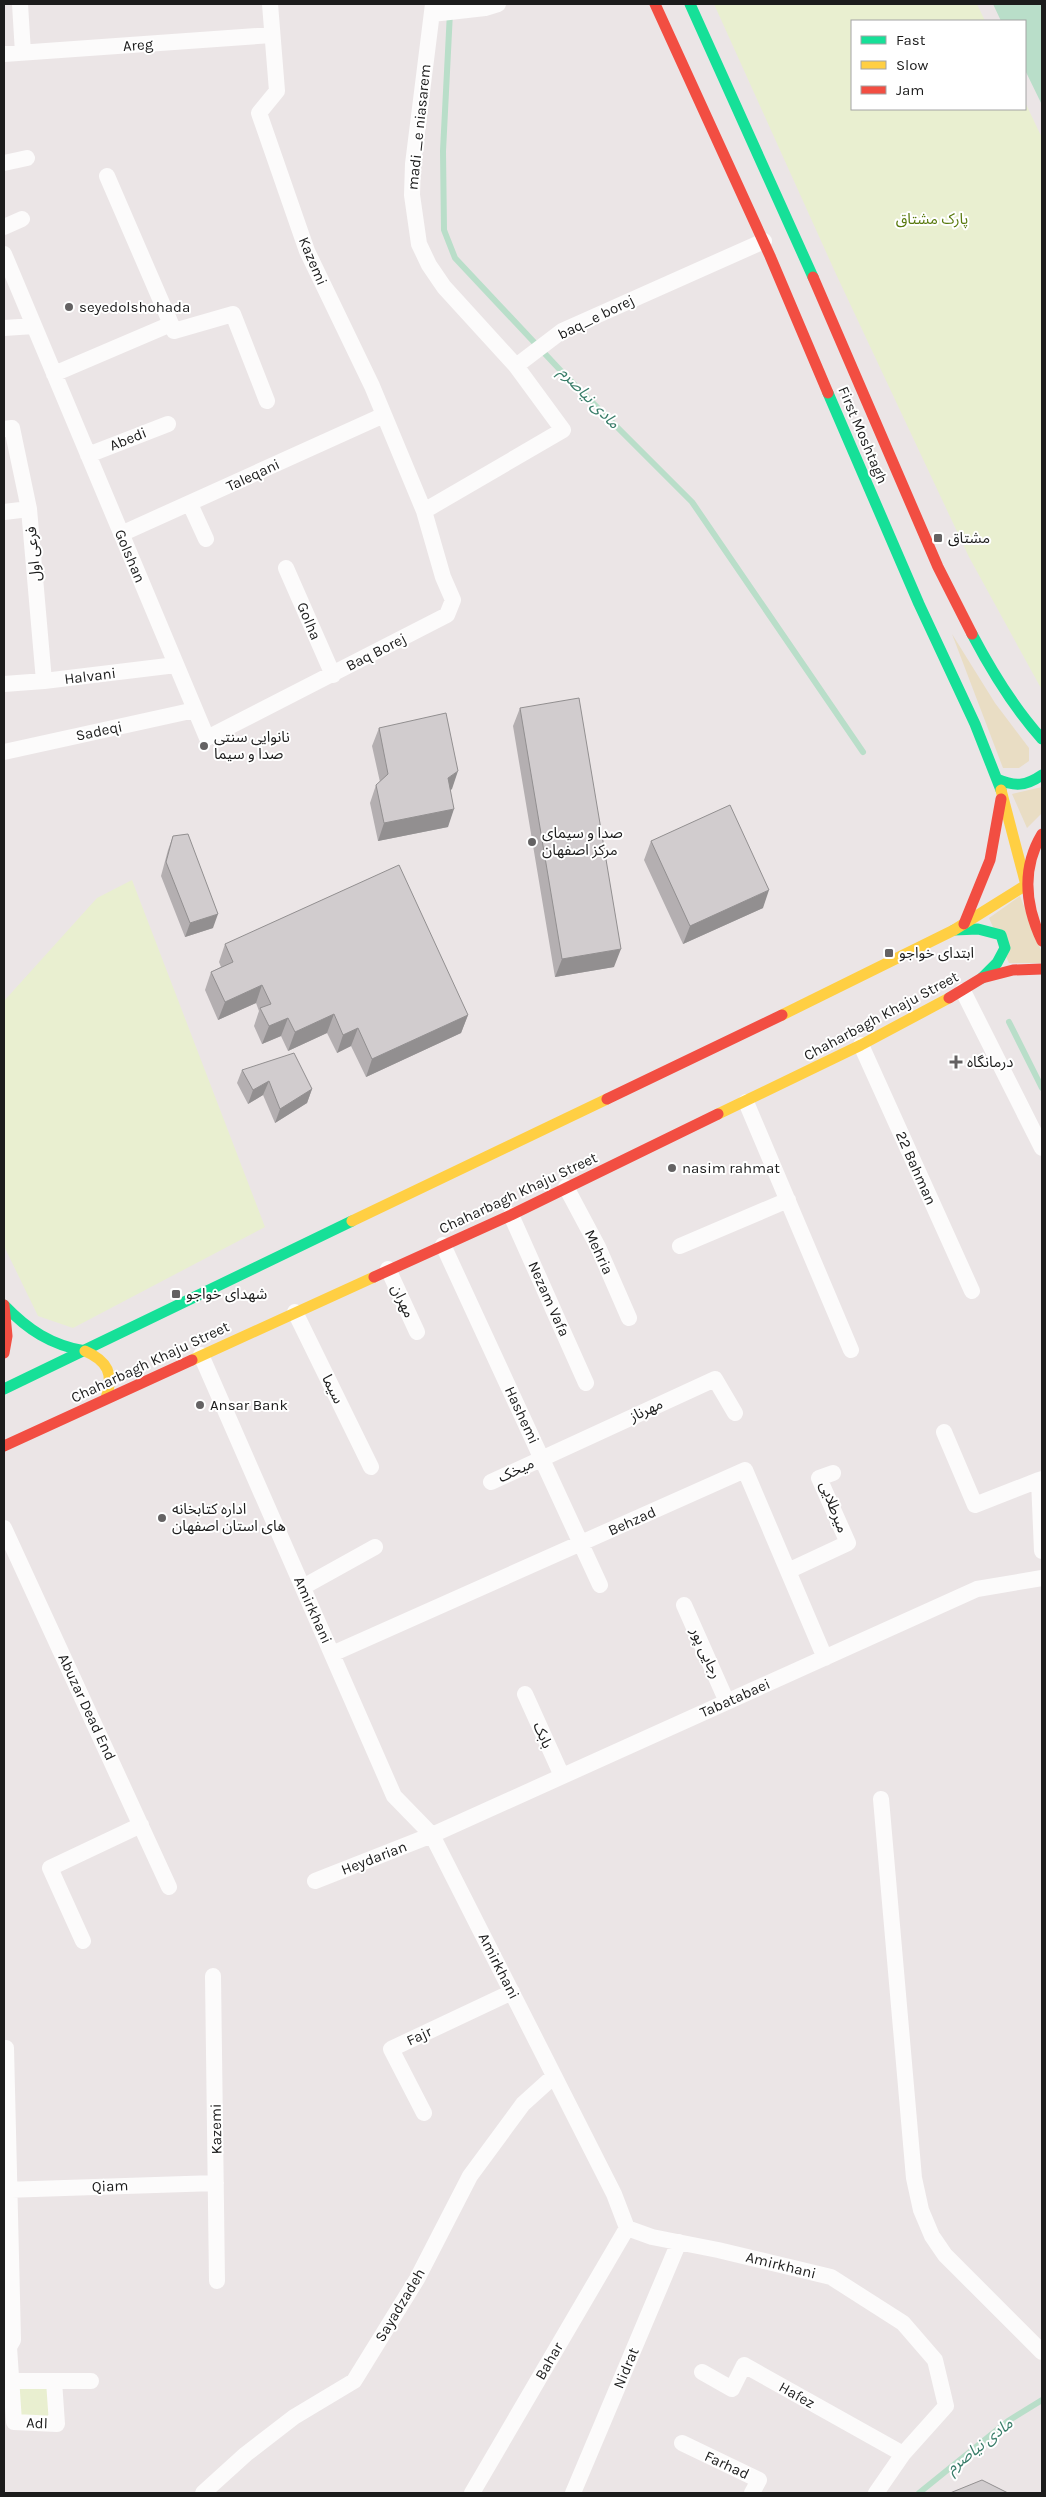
<svg xmlns="http://www.w3.org/2000/svg" width="1046" height="2497" viewBox="0 0 1046 2497" font-family="Karla,'Noto Sans Arabic',sans-serif">
<style>
.grass{fill:#e9ddc4}
.park{fill:#e9efd0}
.water{fill:#b9dec9}
.lines{fill:none;stroke-linecap:round;stroke-linejoin:round}
.stream{stroke:#b9dec9;stroke-width:6}
.street{stroke:#fcfbfb;stroke-width:16}
.fast{stroke:#16e098;stroke-width:11}
.slow{stroke:#ffcf43;stroke-width:11}
.jam{stroke:#f24e42;stroke-width:11}
.wall{fill:#b4afb1}
.shaded-wall{fill:#928f90}
.building{fill:#d1ccce;stroke:#928f90}
.poi-dot{fill:#646263;stroke:#fff;stroke-width:2}
.labels{text-anchor:middle;stroke-width:4;stroke-linejoin:round;paint-order:stroke}
.street-label{font-size:15px;fill:#1c1c1c;stroke:#fff}
.park-label{font-size:15px;fill:#58790c;stroke:#fff}
.poi-label{font-size:15px;fill:#1c1c1c;stroke:#fff;text-anchor:start}
.water-label{font-size:16px;font-style:italic;fill:#397d69;stroke:#fff}
</style>
<rect width="100%" height="100%" fill="#ebe5e6"/>
<path class="grass" d="M952,634L995,703L1029,748V761L1019,768H1003Z
M1042,787V813L1027,828L1012,794Z
M1020,896L1042,953V963H1009L989,918Z"/>
<path class="park" d="M714,4H977L985,21H852V109H1025V102L1042,138V690L969,557L836,274Z
M132,880L265,1227L73,1328L38,1316L4,1246V1001L97,898Z
M17,2387H48L51,2418L18,2417Z"/>
<path class="water" d="M993,4H1042V105L1025,70V21H1001Z"/>
<g class="lines">
<path class="stream" d="M450,12L443,151L444,230L455,258L562,372L692,502L863,752
M1009,1022L1042,1088
M919,2493L1008,2421L1042,2400"/>
<path class="street" d="M20,4L23,53
M432,14L485,8L498,4
M4,54L272,35
M4,163L27,158
M107,176L174,331L233,314L267,401
M4,227L22,219
M4,254L207,738L447,615L453,600L443,577L424,511L372,386L307,251L259,113L277,91L270,4
M4,328L34,326
M516,366L562,331L764,241
M54,374L171,324
M4,429L12,428L29,509L44,681
M88,455L168,424
M190,504L206,539
M424,511L563,430L516,366L444,287L429,265L419,244L412,195L413,164L433,4
M4,512L29,509
M121,534L384,415
M286,568L333,675
M4,684L44,681L176,665
M4,752L195,710
M963,991L1042,1148
M861,1045L972,1291
M746,1102L851,1350
M566,1187L598,1247L629,1318
M511,1215L586,1383
M443,1245L600,1585
M680,1246L788,1200
M388,1269L417,1332
M295,1312L371,1467
M201,1355L394,1796L432,1835L614,2194L627,2228L652,2237L718,2250L831,2277L903,2323L935,2360L946,2406L903,2454L876,2493
M944,1432L975,1505L1039,1480
M1042,1479L1039,1480L1042,1551
M491,1482L715,1379L735,1413
M4,1528L169,1887
M788,1571L848,1543L819,1478L833,1473
M303,1587L375,1547
M684,1605L727,1702
M332,1654L745,1470L825,1658
M525,1694L562,1776
M881,1799L914,2178L921,2210L932,2236L945,2255L1042,2352
M315,1881L432,1835L977,1589L1042,1578
M83,1941L50,1868L141,1825
M213,1976L217,2281
M6,2048L13,2340L9,2347L14,2422L57,2424L54,2381H11
M424,2113L391,2049L512,1992
M4,2190L216,2183
M702,2372L732,2389L744,2365L903,2454
M54,2381H91
M682,2443L759,2480L752,2493
M203,2493L246,2454L294,2417L354,2381L417,2279L470,2176L523,2104L554,2076
M472,2493L627,2228
M573,2493L679,2242"/>
<path class="fast" d="M690,4L813,277
M828,393L919,604L975,724L1001,790
M972,634C992,672 1013,707 1042,739
M997,779C1015,787 1026,786 1042,775
M954,930L978,929L1001,935L1005,948L997,963L982,978
M4,1305C28,1330 51,1345 85,1351
M4,1389L352,1221"/>
<path class="slow" d="M1001,790L1026,885
M782,1015L954,930L1026,885
M718,1114L861,1045L949,998
M352,1221L607,1099
M85,1351C108,1361 114,1374 106,1398
M192,1360L374,1277"/>
<path class="jam" d="M655,4L770,256L828,393
M813,277L938,567L972,634
M1042,834C1021,869 1025,905 1042,941
M964,924L990,860L1001,799
M949,998L982,978L1013,970L1042,969
M607,1099L782,1015
M374,1277L511,1215L718,1114
M4,1305L7,1336L4,1353
M4,1446L192,1360"/>
</g>
<path class="wall" d="M520,708L614,967L555,977L513,726Z
M379,728L452,789L450,790L448,827L378,841L370,803L376,785L380,782L372,746Z
M173,836L213,928L185,937L161,876L168,850Z
M651,841L763,908L683,944L644,860Z
M225,944L468,1015L461,1033L366,1077L351,1046L337,1053L327,1033L288,1051L281,1036L262,1044L254,1026L259,1011L256,1003L218,1020L205,990L211,972L221,967L219,962Z
M242,1070L312,1089L307,1103L275,1123L263,1095L248,1104L237,1083Z"/>
<path class="shaded-wall" d="M458,771L452,789L441,796L448,778Z
M454,809L448,827L378,841L384,823Z
M769,890L763,908L683,944L690,926Z
M218,914L213,928L185,937L190,923Z
M621,949L614,967L555,977L562,959Z
M262,985L256,1003L218,1020L225,1002Z
M334,1014L327,1033L288,1051L295,1032Z
M468,1015L461,1033L366,1077L372,1059Z
M288,1018L281,1036L262,1044L269,1026Z
M358,1028L351,1046L337,1053L343,1035Z
M269,1081L263,1095L248,1104L253,1090Z
M312,1089L307,1103L275,1123L280,1109Z"/>
<path class="building" d="M579,698L621,949L562,959L520,708Z
M446,713L458,771L448,778L454,809L384,823L376,785L388,774L379,728Z
M730,805L769,890L690,926L651,841Z
M188,834L218,914L190,923L166,862L173,836Z
M399,865L468,1015L372,1059L358,1028L343,1035L334,1014L295,1032L288,1018L269,1026L260,1008L271,1004L262,985L225,1002L211,972L233,962L225,944Z
M294,1053L312,1089L280,1109L269,1081L253,1090L242,1070Z
M982,2480L1008,2493H950Z"/>
<g class="poi-dot">
<circle cx="69" cy="307" r="5"/>
<rect x="933" y="533" width="10" height="10" rx="2.5"/>
<circle cx="204" cy="746" r="5"/>
<circle cx="532" cy="842" r="5"/>
<rect x="884" y="948" width="10" height="10" rx="2.5"/>
<path d="M953.5 1054.5h5v5h5v5h-5v5h-5v-5h-5v-5h5z"/>
<circle cx="672" cy="1168" r="5"/>
<rect x="171" y="1289" width="10" height="10" rx="2.5"/>
<circle cx="200" cy="1405" r="5"/>
<circle cx="162" cy="1518" r="5"/>
</g>
<g class="labels">
<g class="street-label">
<text transform="translate(138 45) rotate(-4)" y="5">Areg</text>
<text transform="translate(419 127) rotate(-84)" y="5">madi _e niasarem</text>
<text transform="translate(313 261) rotate(67)" y="5">Kazemi</text>
<text transform="translate(596 317) rotate(-26)" y="5">baq_e borej</text>
<text transform="translate(863 435) rotate(67)" y="5">First Moshtagh</text>
<text transform="translate(128 439) rotate(-22)" y="5">Abedi</text>
<text transform="translate(253 475) rotate(-25)" y="5">Taleqani</text>
<text transform="translate(33 554) rotate(-95)" y="5">فرعی اول</text>
<text transform="translate(130 556) rotate(67)" y="5">Golshan</text>
<text transform="translate(309 621) rotate(67)" y="5">Golha</text>
<text transform="translate(376 652) rotate(-27)" y="5">Baq Borej</text>
<text transform="translate(90 676) rotate(-7)" y="5">Halvani</text>
<text transform="translate(99 731) rotate(-12)" y="5">Sadeqi</text>
<text transform="translate(881 1016) rotate(-28)" y="5">Chaharbagh Khaju Street</text>
<text transform="translate(916 1168) rotate(66)" y="5">22 Bahman</text>
<text transform="translate(518 1193) rotate(-25)" y="5">Chaharbagh Khaju Street</text>
<text transform="translate(599 1252) rotate(65)" y="5">Mehria</text>
<text transform="translate(549 1299) rotate(66)" y="5">Nezam Vafa</text>
<text transform="translate(403 1301) rotate(65)" y="5">مهران</text>
<text transform="translate(150 1362) rotate(-25)" y="5">Chaharbagh Khaju Street</text>
<text transform="translate(333 1389) rotate(64)" y="5">سیما</text>
<text transform="translate(646 1410) rotate(-25)" y="5">مهرناز</text>
<text transform="translate(522 1415) rotate(65)" y="5">Hashemi</text>
<text transform="translate(516 1470) rotate(-25)" y="5">میخک</text>
<text transform="translate(834 1507) rotate(69)" y="5">میرطلایی</text>
<text transform="translate(632 1521) rotate(-24)" y="5">Behzad</text>
<text transform="translate(313 1610) rotate(66)" y="5">Amirkhani</text>
<text transform="translate(706 1653) rotate(66)" y="5">رجایی پور</text>
<text transform="translate(735 1698) rotate(-24)" y="5">Tabatabaei</text>
<text transform="translate(87 1707) rotate(65)" y="5">Abuzar Dead End</text>
<text transform="translate(543 1735) rotate(66)" y="5">بابک</text>
<text transform="translate(374 1858) rotate(-21)" y="5">Heydarian</text>
<text transform="translate(499 1966) rotate(63)" y="5">Amirkhani</text>
<text transform="translate(419 2036) rotate(-25)" y="5">Fajr</text>
<text transform="translate(216 2129) rotate(-91)" y="5">Kazemi</text>
<text transform="translate(110 2186) rotate(-2)" y="5">Qiam</text>
<text transform="translate(781 2265) rotate(14)" y="5">Amirkhani</text>
<text transform="translate(400 2305) rotate(-59)" y="5">Sayadzadeh</text>
<text transform="translate(549 2361) rotate(-60)" y="5">Bahar</text>
<text transform="translate(626 2368) rotate(-67)" y="5">Nidrat</text>
<text transform="translate(797 2395) rotate(29)" y="5">Hafez</text>
<text transform="translate(37 2423) rotate(2)" y="5">Adl</text>
<text transform="translate(727 2465) rotate(25)" y="5">Farhad</text>
</g>
<g class="park-label">
<text x="932" y="224">پارک مشتاق</text>
</g>
<g class="poi-label">
<text x="79" y="312">seyedolshohada</text>
<text x="948" y="543">مشتاق</text>
<text x="214" y="742">نانوایی سنتی<tspan x="214" dy="17">صدا و سیما</tspan></text>
<text x="542" y="838">صدا و سیمای<tspan x="542" dy="17">مرکز اصفهان</tspan></text>
<text x="899" y="958">ابتدای خواجو</text>
<text x="967" y="1067">درمانگاه</text>
<text x="682" y="1173">nasim rahmat</text>
<text x="186" y="1299">شهدای خواجو</text>
<text x="210" y="1410">Ansar Bank</text>
<text x="172" y="1514">اداره کتابخانه<tspan x="172" dy="17">های استان اصفهان</tspan></text>
</g>
<g class="water-label">
<text transform="translate(590 397) rotate(46)" y="6">مادی نیاصرم</text>
<text transform="translate(979 2445) rotate(-38)" y="6">مادی نیاصرم</text>
</g>
</g>
<rect width="1046" height="2497" fill="none" stroke="#1c1c1c" stroke-width="10"/>
<rect x="851" y="20" width="175" height="90" fill="#ffffff" stroke="#a4a4a4"/>
<rect x="861" y="36" width="25" height="8" fill="#16e098" stroke="#a4a4a4"/>
<text x="896" y="45" font-size="15" fill="#1c1c1c">Fast</text>
<rect x="861" y="61" width="25" height="8" fill="#ffcf43" stroke="#a4a4a4"/>
<text x="896" y="70" font-size="15" fill="#1c1c1c">Slow</text>
<rect x="861" y="86" width="25" height="8" fill="#f24e42" stroke="#a4a4a4"/>
<text x="896" y="95" font-size="15" fill="#1c1c1c">Jam</text>
</svg>
